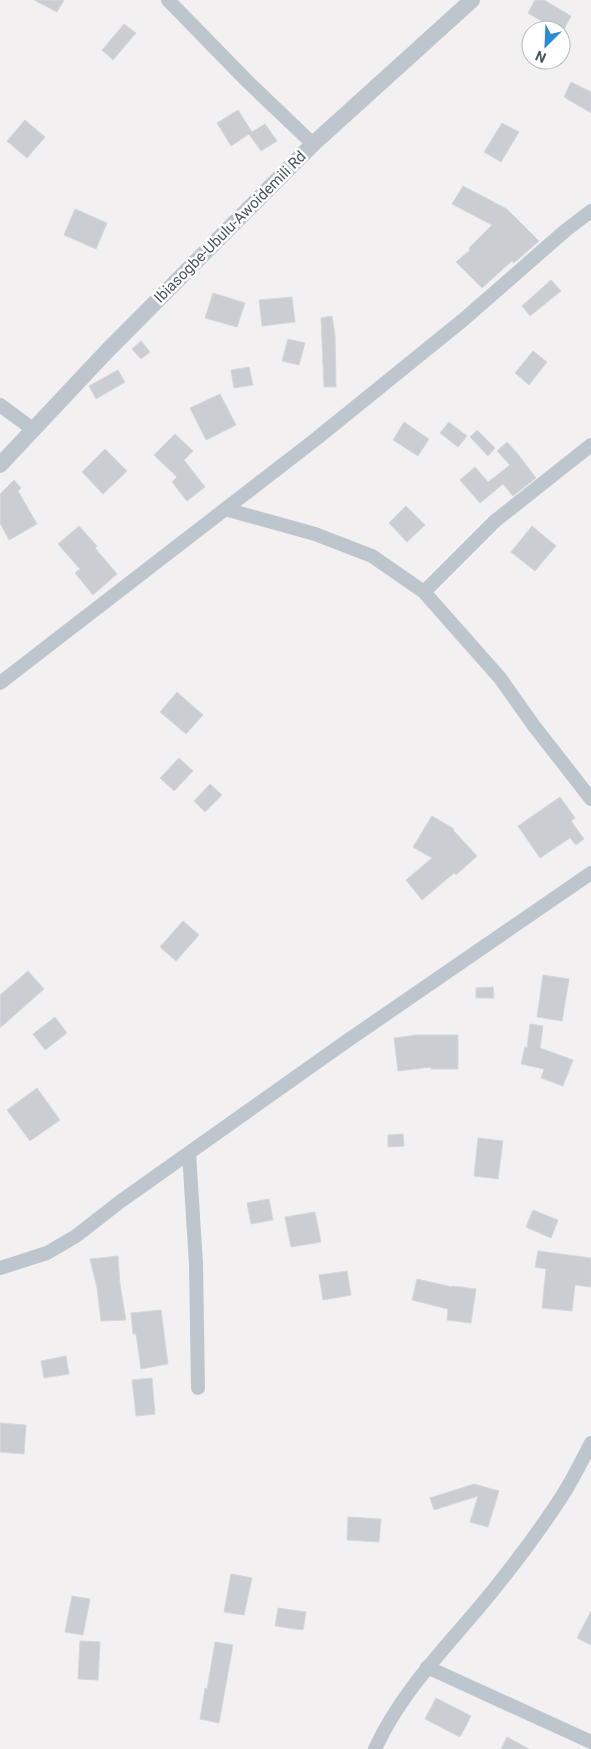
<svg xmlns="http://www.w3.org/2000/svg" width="591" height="1749" viewBox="0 0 591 1749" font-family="Roboto,sans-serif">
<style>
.building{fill:#caced2;stroke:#d5d7db}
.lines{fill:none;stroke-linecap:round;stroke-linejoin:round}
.minor{stroke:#bdc6cc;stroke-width:14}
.tertiary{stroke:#bdc6cc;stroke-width:16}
.labels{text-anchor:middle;stroke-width:5;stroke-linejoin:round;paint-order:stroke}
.street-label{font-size:15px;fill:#49565c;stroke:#fff}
</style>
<rect width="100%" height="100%" fill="#f2f0f1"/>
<path class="building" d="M34,0H64L57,12Z
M535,0H544L571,16L562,33L561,30H557L528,13Z
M124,24L136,33L113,60L102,50Z
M571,82L591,92V113L564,97Z
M238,110L252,132L265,124L277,141L261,151L249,134L231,146L217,123Z
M25,120L45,137L27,158L7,141Z
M502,123L519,132L501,162L484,152Z
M463,186L507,209L539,241L514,263L512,261L482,288L456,262L470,250L469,248L492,225L452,204Z
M75,209L107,223L96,249L64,235Z
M551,280L561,291L530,316L522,306Z
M213,293L245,303L237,327L205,318Z
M292,297L295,322L262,326L259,300Z
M332,316L335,335L336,387H324L321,318Z
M288,339L305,343L299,365L282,361Z
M141,341L150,352L141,359L132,349Z
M533,351L547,362L529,385L515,373Z
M249,367L253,385L234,388L231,370Z
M118,370L125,382L96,399L89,386Z
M220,394L236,425L206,440L190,408Z
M404,422L429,439L418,456L393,440Z
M449,422L467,436L458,447L440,433Z
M477,430L495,448L488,456L470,437Z
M175,434L193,451L184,460L205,487L187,501L172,482L177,477L154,455Z
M507,442L517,453L536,478L513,496L503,484L480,503L460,480L475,467L488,482L510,465L497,451Z
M105,449L127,471L103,494L82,472Z
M14,480L21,488L18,491L37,524L9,540L0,523V494Z
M406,506L425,525L407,542L389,523Z
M79,526L97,546L95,548L117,574L93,595L75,573L80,569L58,544Z
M532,526L556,546L535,571L511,552Z
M177,692L203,715L186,734L160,712Z
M179,758L193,771L174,791L160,778Z
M210,784L222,795L205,812L194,801Z
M560,797L575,818L571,821L584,839L576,845L570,838L540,858L518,826Z
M432,816L454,829L453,830L477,856L456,875L454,873L422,900L406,880L432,858L413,847Z
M183,921L199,935L176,961L160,947Z
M28,971L44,989L0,1028V995Z
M543,975L569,979L562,1021L537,1017Z
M493,987L494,998H476V988Z
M55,1017L67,1033L45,1050L33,1034Z
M530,1024L543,1026L540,1048L573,1060L563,1086L541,1078L544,1069L521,1064L525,1047L527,1048Z
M417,1035H458V1069H431V1067L398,1071L394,1038Z
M37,1088L60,1120L30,1141L7,1110Z
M403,1134L404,1146L388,1147V1135Z
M478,1138L503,1141L498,1179L474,1176Z
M269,1199L273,1220L251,1224L247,1203Z
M533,1210L558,1220L551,1238L526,1227Z
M315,1212L321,1242L291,1247L285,1217Z
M538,1251L591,1258V1287L575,1285L572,1311L542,1308L546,1269L535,1267Z
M118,1256L120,1284L126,1320L101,1321L97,1288L90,1259Z
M347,1271L351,1295L323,1300L319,1275Z
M417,1279L452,1287V1286L476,1289L471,1323L447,1320L448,1309L412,1300Z
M161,1310L168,1364L141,1369L136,1334H133L131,1313Z
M66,1356L69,1374L44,1378L41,1361Z
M152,1378L155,1414L136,1416L132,1380Z
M0,1423L26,1425L24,1454L0,1452Z
M474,1484L499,1491L488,1527L470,1522L478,1496L434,1510L430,1498Z
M348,1517L381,1519L379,1542L347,1540Z
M231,1574L252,1578L244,1615L224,1612Z
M72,1596L90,1599L83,1635L65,1632Z
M278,1608L306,1612L303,1630L275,1626Z
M591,1611V1645L577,1638Z
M80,1641L100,1642L98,1680L78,1679Z
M215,1642L233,1645L219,1723L200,1719L205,1688L207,1689Z
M436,1698L471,1716L460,1737L425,1719Z
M507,1737L529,1749H501Z"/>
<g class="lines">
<path class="minor" d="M168,0L248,82L313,144
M0,405L34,430
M225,509L315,534L372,556L424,592L500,678L534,726L591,799
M424,592L495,521L591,445
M0,683L316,439L463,320L566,230L591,211
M189,1153L196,1264L198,1388
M0,1268L47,1253L76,1236L121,1201L344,1043L591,873
M427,1667L591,1742
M375,1749C403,1687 453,1641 495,1588C519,1558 543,1526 564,1493C574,1477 582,1460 591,1443"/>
<path class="tertiary" d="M0,465L107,351L313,144L472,0"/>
</g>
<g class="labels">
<g class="street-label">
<text transform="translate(230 227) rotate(-45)" y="5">Ibiasogbe-Ubulu-Awoidemili Rd</text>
</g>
</g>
<g transform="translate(546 45) rotate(204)"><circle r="24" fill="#ffffff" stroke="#b6bbbe"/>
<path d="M0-4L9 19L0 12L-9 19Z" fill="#288bd5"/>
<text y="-8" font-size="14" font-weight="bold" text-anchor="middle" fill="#49565c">N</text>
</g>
</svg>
